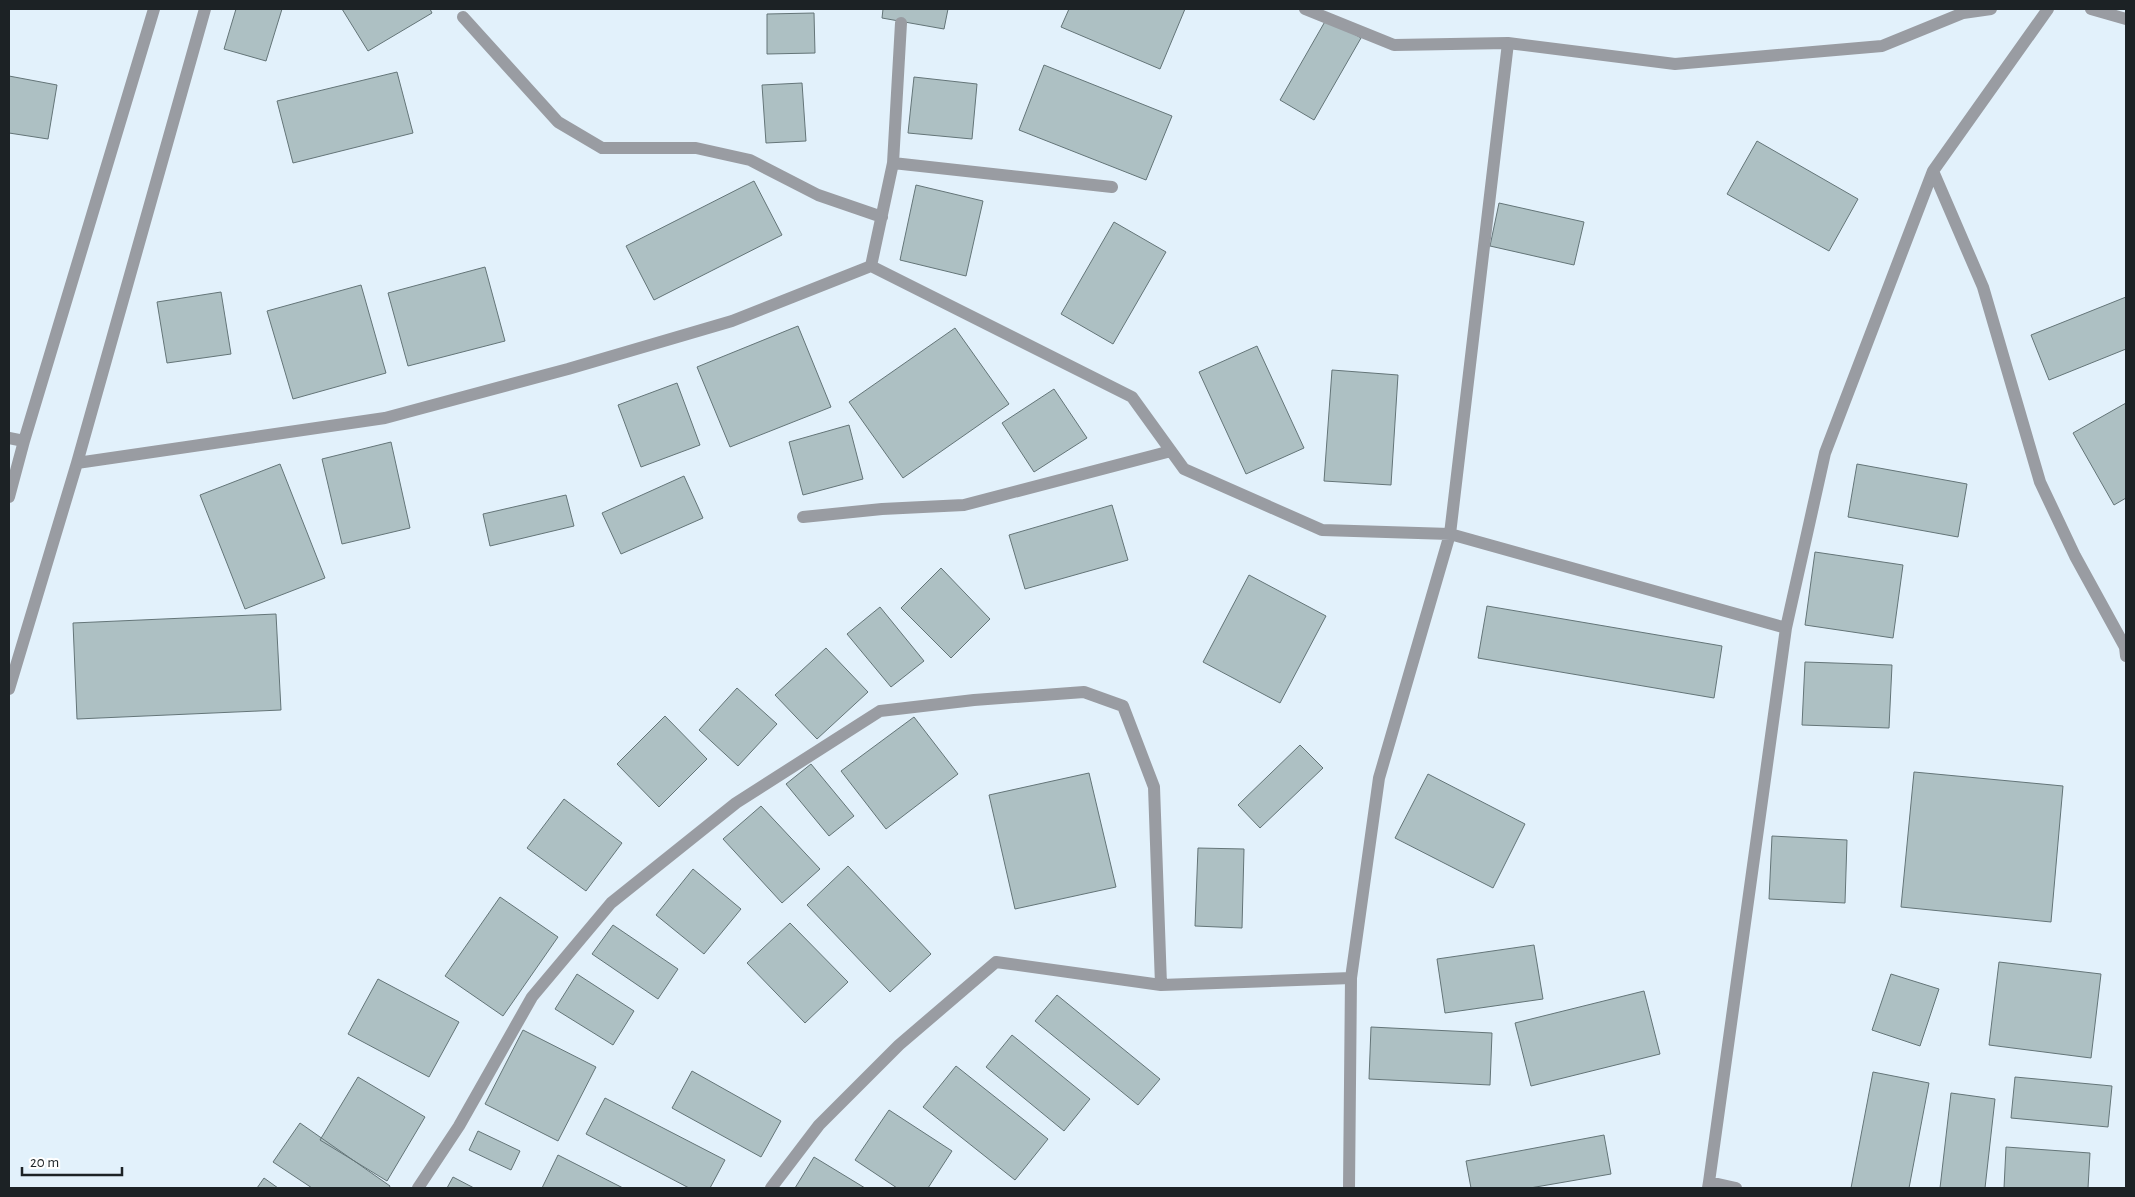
<svg xmlns="http://www.w3.org/2000/svg" width="2135" height="1197" viewBox="0 0 2135 1197" font-family="'Alegreya Sans',sans-serif">
<style>
.building{fill:#adc0c3;stroke:#647578}
.lines{fill:none;stroke-linecap:round;stroke-linejoin:round}
.street{stroke:#999ca2;stroke-width:12}
</style>
<rect width="100%" height="100%" fill="#e2f1fb"/>
<path class="building" d="M236,9H282L266,61L224,49Z
M342,9H430L432,13L368,51Z
M883,9H948L944,29L882,18Z
M1069,9H1185L1160,69L1061,27Z
M814,13L815,53L767,54V14Z
M1327,18L1361,38L1314,120L1280,100Z
M1044,65L1172,116L1146,180L1019,130Z
M397,72L413,133L293,163L277,101Z
M9,76L57,85L48,139L9,133Z
M914,77L977,84L972,139L908,133Z
M802,83L806,141L766,143L762,85Z
M1757,141L1858,199L1829,251L1727,194Z
M754,181L782,235L654,300L626,246Z
M916,185L983,201L966,276L900,260Z
M1499,203L1584,222L1574,265L1490,246Z
M1114,222L1166,252L1113,344L1061,314Z
M485,267L505,341L408,366L388,293Z
M361,285L386,373L293,399L267,311Z
M221,292L231,354L167,363L157,302Z
M2126,297V349L2049,380L2031,335Z
M798,326L831,407L730,447L697,367Z
M955,328L1009,404L903,478L849,402Z
M1257,346L1304,448L1246,474L1199,372Z
M1332,370L1398,375L1391,485L1324,481Z
M677,383L700,445L641,467L618,405Z
M1054,389L1087,438L1034,472L1002,423Z
M2126,403V498L2114,505L2073,433Z
M849,425L863,479L803,495L789,442Z
M391,442L410,528L342,544L322,459Z
M280,464L325,578L245,609L200,495Z
M1857,464L1967,484L1958,537L1848,517Z
M684,476L703,518L621,554L602,513Z
M566,495L574,526L490,546L483,514Z
M1112,505L1128,560L1025,589L1009,535Z
M1815,552L1903,565L1893,638L1805,625Z
M941,568L990,619L951,658L901,608Z
M1249,575L1326,616L1280,703L1203,662Z
M1487,606L1722,646L1714,698L1478,658Z
M880,607L924,661L891,687L847,634Z
M276,614L281,710L77,719L73,623Z
M826,648L868,692L817,739L775,695Z
M1805,662L1892,665L1889,728L1802,725Z
M737,688L777,724L738,766L699,730Z
M665,716L707,759L659,807L617,764Z
M914,717L958,774L886,829L841,771Z
M1300,745L1323,768L1260,828L1238,805Z
M811,764L854,816L829,836L786,784Z
M1914,772L2063,786L2051,922L1901,907Z
M1089,773L1116,887L1015,909L989,795Z
M1428,774L1525,824L1493,888L1395,838Z
M564,799L622,843L586,891L527,848Z
M761,806L820,869L782,903L723,839Z
M1772,836L1847,840L1845,903L1769,899Z
M1198,848L1244,849L1242,928L1195,926Z
M848,866L931,954L890,992L807,905Z
M693,869L741,909L704,954L656,915Z
M500,897L558,937L503,1016L445,976Z
M790,923L848,982L805,1023L747,963Z
M613,925L678,969L658,999L592,954Z
M1534,945L1543,999L1445,1013L1437,959Z
M1999,962L2101,974L2091,1058L1989,1045Z
M577,974L634,1011L613,1045L555,1009Z
M1891,974L1939,989L1920,1046L1872,1030Z
M378,979L459,1022L429,1077L348,1034Z
M1644,991L1660,1054L1531,1086L1515,1023Z
M1057,995L1160,1079L1138,1105L1035,1021Z
M1371,1027L1492,1033L1490,1085L1369,1079Z
M523,1030L596,1067L558,1141L485,1104Z
M1012,1035L1090,1099L1064,1131L986,1067Z
M956,1066L1048,1139L1015,1180L923,1107Z
M692,1071L781,1121L761,1157L672,1108Z
M1873,1072L1929,1083L1909,1188H1851Z
M358,1077L425,1117L387,1181L320,1140Z
M2015,1077L2112,1086L2108,1127L2011,1118Z
M1951,1093L1995,1099L1985,1188H1940Z
M605,1098L725,1160L710,1188H689L586,1134Z
M889,1110L952,1151L928,1188H897L855,1160Z
M300,1123L390,1186L389,1188H312L273,1162Z
M478,1131L520,1151L511,1170L469,1150Z
M1604,1135L1611,1174L1530,1188H1471L1466,1161Z
M2006,1147L2090,1153L2088,1188H2004Z
M558,1155L623,1188H542Z
M814,1157L865,1188H795Z
M453,1177L474,1188H447Z
M264,1178L278,1188H257Z"/>
<g class="lines">
<path class="street" d="M1305,9L1394,45L1508,43L1675,64L1882,46L1963,13L1991,9
M2091,9L2126,19
M463,17L558,122L602,148H696L750,160L818,195L882,217
M893,163L1112,187
M1933,171L1983,287L2040,482L2075,556L2125,647L2126,656
M871,266L893,163L901,23
M9,438L24,441
M77,463L385,418L568,369L732,321L871,266L1132,397L1184,469L1322,530L1450,534L1786,628
M9,497L24,441L154,9
M803,517L882,509L964,505L1171,451
M9,689L77,463L205,9
M1709,1182L1786,628L1825,453L1933,171L2048,9
M418,1188L459,1126L532,997L611,903L736,803L880,711L974,700L1084,692L1123,706L1154,787L1161,985
M771,1188L819,1125L899,1045L996,962L1161,985L1351,978
M1349,1188L1351,978L1379,778L1450,534L1508,43
M1708,1188L1709,1182L1736,1188"/>
</g>
<rect width="2135" height="1197" fill="none" stroke="#1c2225" stroke-width="20"/>
<path d="M22 1167v8h100v-8" fill="none" stroke="#1c2225" stroke-width="2.5"/>
<text x="30" y="1167" font-size="15" fill="#1c2225" stroke="#ffffff" stroke-width="4" paint-order="stroke">20 m</text>
</svg>
